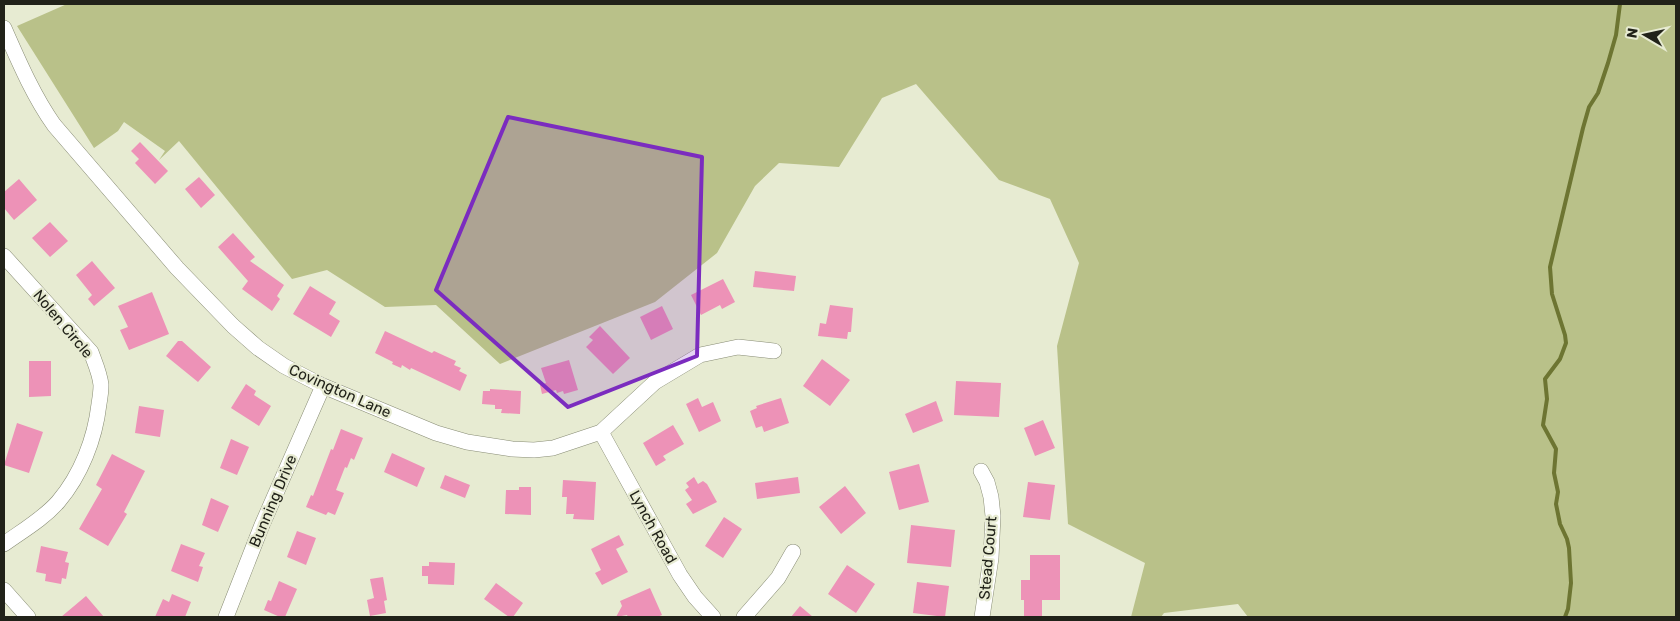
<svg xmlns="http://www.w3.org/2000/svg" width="1680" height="621" viewBox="0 0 1680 621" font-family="Rubik,sans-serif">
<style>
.green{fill:#b9c189}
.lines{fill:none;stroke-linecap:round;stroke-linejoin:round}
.stream{stroke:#6d7532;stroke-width:4}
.building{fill:#ed92b7}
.minor-casing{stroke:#888c75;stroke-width:16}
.minor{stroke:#fff;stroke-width:15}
.marked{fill:#7b2cbf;fill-opacity:0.2;stroke:#7b2cbf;stroke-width:4;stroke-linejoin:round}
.labels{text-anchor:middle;stroke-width:4.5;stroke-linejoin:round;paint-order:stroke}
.street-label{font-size:15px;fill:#212219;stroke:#e7ebd2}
</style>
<rect width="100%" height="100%" fill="#e7ebd2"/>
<path class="green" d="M67,4H1676V617H1248L1238,604L1164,613L1161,617H1131L1145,563L1068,524L1057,346L1079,263L1050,199L999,180L916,84L882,98L839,167L779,163L755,186L717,253L655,302L500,364L436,305L385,307L327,270L292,279L179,141L159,160L165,151L124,122L118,131L94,148L17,26Z"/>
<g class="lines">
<path class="stream" d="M1565,617L1568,609L1571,583L1569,548L1567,539L1560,524L1556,504L1558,492L1554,473L1556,449L1543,425L1547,399L1545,379L1560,359L1566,343L1565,335L1552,294L1550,267L1583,128L1589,107L1598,93L1608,63L1616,35L1620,4"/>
</g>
<path class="building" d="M140,142L168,171L155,184L135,163L139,159L131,151Z
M199,177L215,195L201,208L185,189Z
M19,179L37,200L14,220L4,208V192Z
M50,222L68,241L50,257L32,238Z
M233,233L255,257L250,261L284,285L277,296L280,299L272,311L242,289L248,281L218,247Z
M92,261L115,288L94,306L88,299L92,295L76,275Z
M755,271L796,276L794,291L753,287Z
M723,279L735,302L722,309L720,305L701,315L691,295Z
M310,286L336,302L329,314L340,321L331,337L293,314Z
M152,292L169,334L129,350L120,330L128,327L118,306Z
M830,305L853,308L851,332H848L847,339L818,336L820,323L826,324Z
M662,306L673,329L651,340L640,317Z
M600,326L630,358L613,374L586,347L593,340L589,337Z
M385,331L432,353L434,351L456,361L454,365L461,368L459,371L467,375L460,391L411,368L410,370L402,365L401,368L392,364L393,362L375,353Z
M178,341H182L211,367L198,382L166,356Z
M822,359L850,380L830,406L803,386Z
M569,360L578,390L564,394L563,391L557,393L556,390L542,394L540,385L546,383L541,368Z
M29,361H51V396L29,397Z
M956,381L1001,383L999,417L954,415Z
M246,384L256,391L254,395L271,406L259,426L231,408Z
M490,389L521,391L520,414L501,413L502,409H495V405L482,404L483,391H490Z
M698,398L702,407L713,402L721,421L699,432L686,404Z
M781,398L789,423L764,432L762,426L756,428L750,411L757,408L756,406Z
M936,401L943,421L913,433L905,414Z
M139,406L164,410L160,437L135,433Z
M1043,420L1055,448L1035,456L1024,428Z
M17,423L43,432L29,473L4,465Z
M673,425L684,444L663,456L666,460L656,466L643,443Z
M341,429L363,438L354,460L351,458L347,468L345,467L336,490L344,493L335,515L328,512L326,515L306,507L311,495L313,496L331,449L333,450Z
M231,439L249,447L237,475L220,468Z
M392,453L425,468L417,487L384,472Z
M112,454L145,471L124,512L127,514L108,546L79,529L102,489L96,485Z
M919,464L929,502L899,510L889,472Z
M445,475L470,485L465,498L440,488Z
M694,477L698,484L703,481L707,484L717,502L693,514L686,504L692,500L685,490L689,487L686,483Z
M798,477L800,493L757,499L755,483Z
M563,480L596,482L594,520L573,519L574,514H566L567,497H562Z
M1028,482L1055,485L1050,520L1023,517Z
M845,486L866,513L841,534L819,507Z
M519,487H531V515L505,514L506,490H519Z
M211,498L229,506L218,532L202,525Z
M724,517L742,529L723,558L705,546Z
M911,525L955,530L951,567L907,563Z
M297,531L316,538L306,565L287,557Z
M619,535L624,545L616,549L628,572L602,585L595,573L601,570L591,549Z
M181,544L205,553L199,566L203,567L198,582L171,571Z
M41,546L68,552L65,562L69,563L66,579L62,578L61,584L45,581L46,574L36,572Z
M1030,555H1060V600H1042V617H1024V600H1021V580H1030Z
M429,562L455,563L454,585L428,584V576H422V566H429Z
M847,565L875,584L856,613L828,594Z
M383,577L387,600L384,601L386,613L370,616L367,600L374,598L370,579Z
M279,581L297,589L285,617H280L264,610L268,600L271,601Z
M917,582L949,586L945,617L913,613Z
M496,583L523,603L513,617H509L484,599Z
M650,588L662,615L657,617H628L627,615L616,617L622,606L620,601Z
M172,594L191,602L185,617H155L163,599L169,602Z
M86,596L104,617H61Z
M800,606L813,617H791Z"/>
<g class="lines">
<defs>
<path id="minor" d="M4,28C19,62 33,95 54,125L177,268L233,326L258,348L284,366L323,386L436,433L467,442L512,449L534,450L553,448L601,432L655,382L700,355L738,347L774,351
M4,256L91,352C95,363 100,374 101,385C101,391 100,398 99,404C95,439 81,475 58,502C43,519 22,531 4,544
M601,432L680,575L695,597L713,617
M981,471L987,482L991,497L993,516L991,558L982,617
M4,590L28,617
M226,617L262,525L323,386
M744,617L778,578L793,552"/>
</defs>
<use href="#minor" class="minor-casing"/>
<use href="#minor" class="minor"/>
</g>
<path class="marked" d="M508,117L702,157L697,356L568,407L436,290Z"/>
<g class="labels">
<g class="street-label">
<text transform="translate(63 324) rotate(50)" y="5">Nolen Circle</text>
<text transform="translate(340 391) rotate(24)" y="5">Covington Lane</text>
<text transform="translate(273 501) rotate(-67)" y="5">Bunning Drive</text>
<text transform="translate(653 527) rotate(61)" y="5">Lynch Road</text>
<text transform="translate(988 558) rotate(-85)" y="5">Stead Court</text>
</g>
</g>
<rect width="1680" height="621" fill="none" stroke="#212219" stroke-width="10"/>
<g transform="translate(1645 35) rotate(279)" stroke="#e7ebd2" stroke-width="4" paint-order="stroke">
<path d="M0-4L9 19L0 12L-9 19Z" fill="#212219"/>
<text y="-8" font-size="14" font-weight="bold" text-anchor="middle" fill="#212219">N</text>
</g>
</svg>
